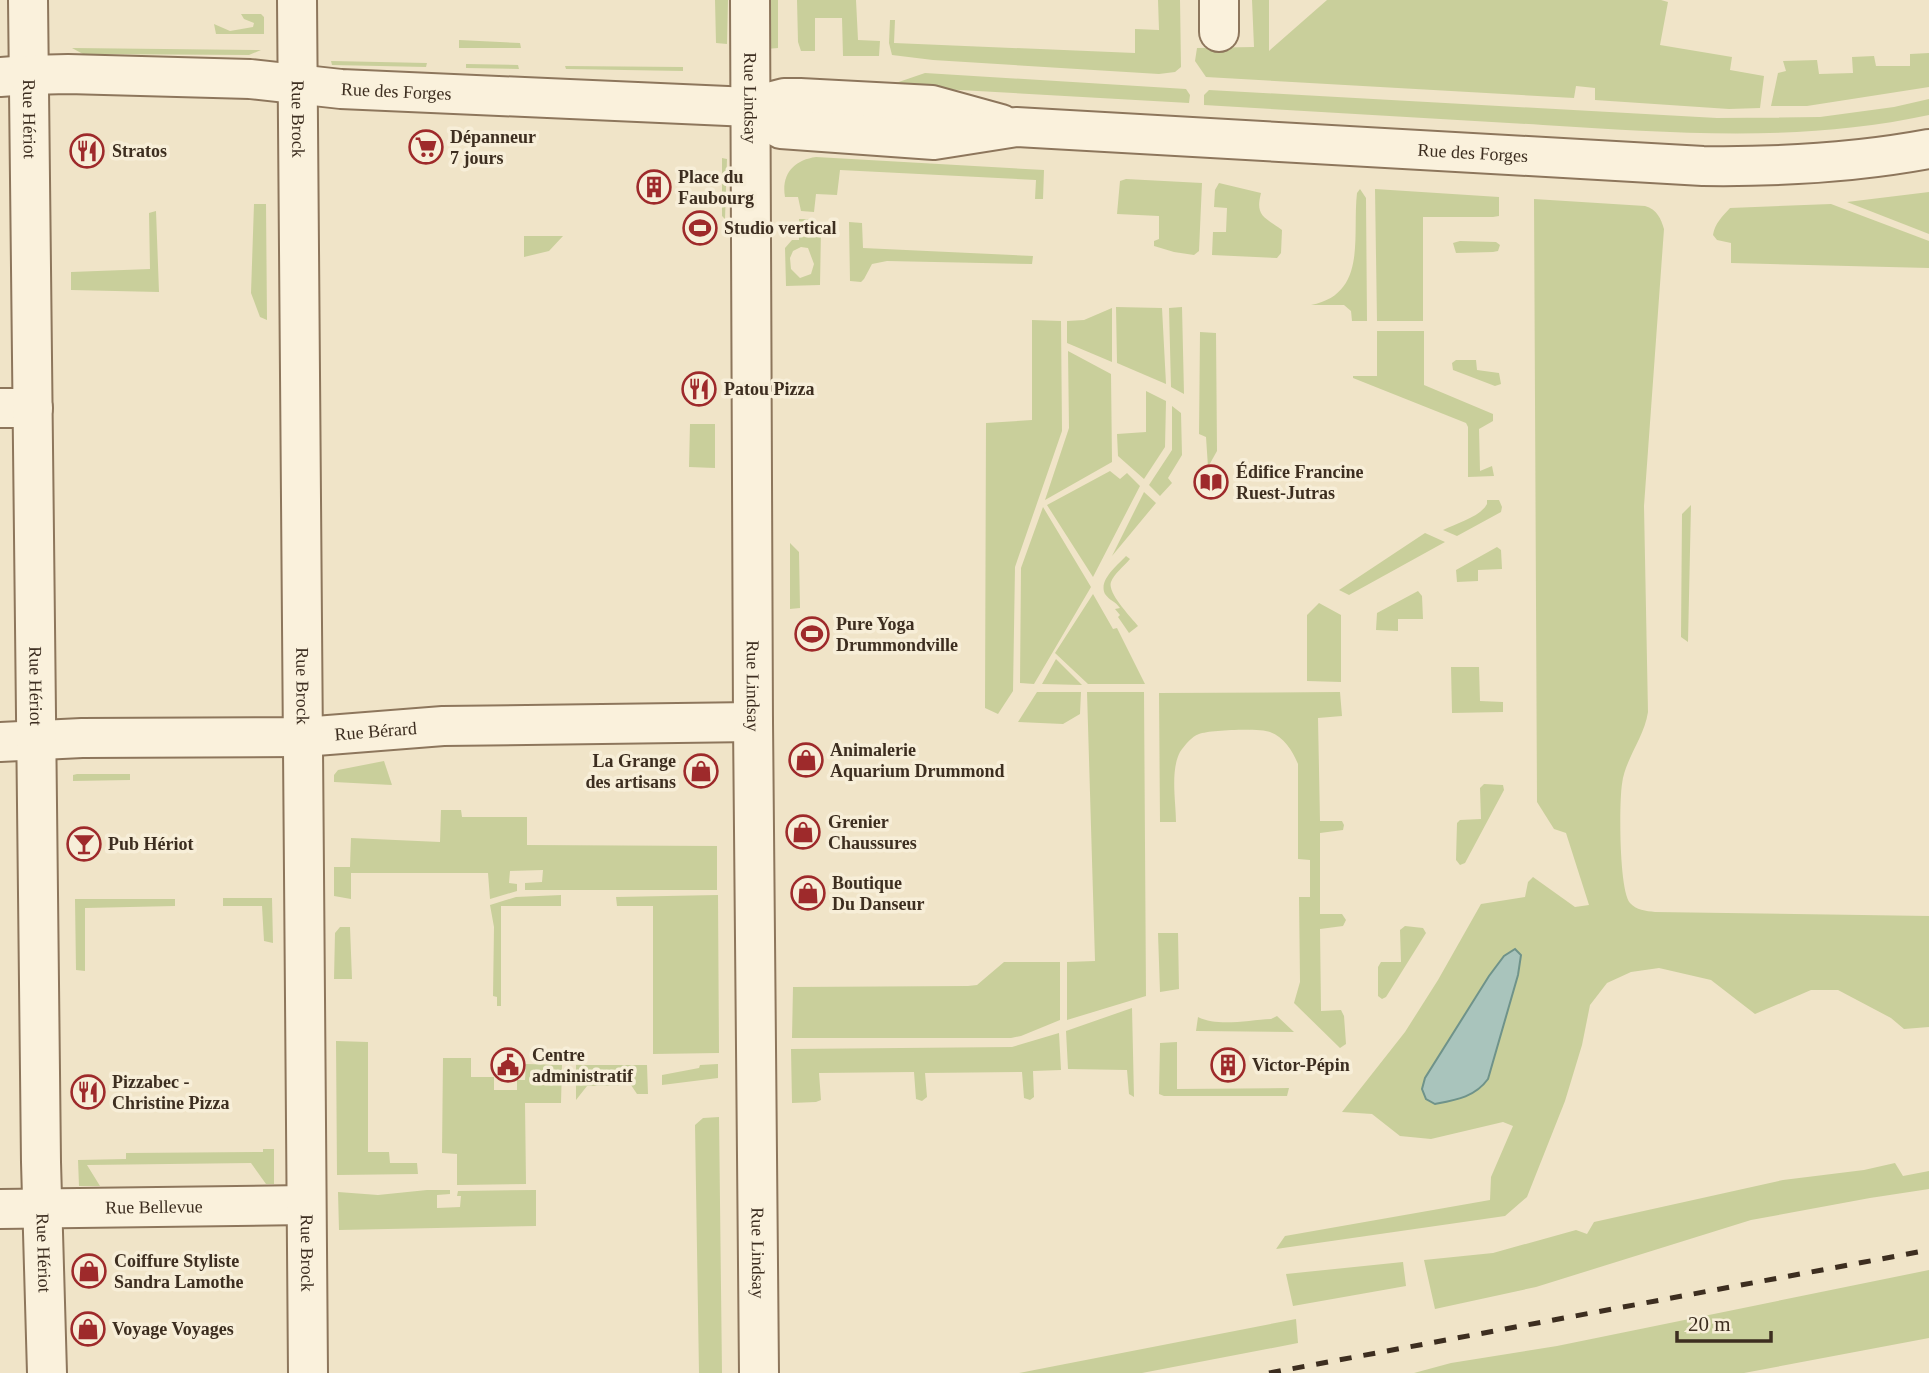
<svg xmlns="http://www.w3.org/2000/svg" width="1929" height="1373" viewBox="0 0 1929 1373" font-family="Georgia,serif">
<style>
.green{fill:#c9cf9b;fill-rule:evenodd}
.water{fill:#a9c4bc;stroke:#6f938a;stroke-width:2}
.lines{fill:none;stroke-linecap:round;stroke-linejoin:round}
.minor-casing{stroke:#8d765c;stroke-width:42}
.tertiary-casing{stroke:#8d765c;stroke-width:42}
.minor{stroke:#faf1dc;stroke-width:38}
.tertiary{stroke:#faf1dc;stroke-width:38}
.rail{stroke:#3d2e20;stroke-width:5;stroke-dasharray:12 12;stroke-linecap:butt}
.labels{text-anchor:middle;stroke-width:7;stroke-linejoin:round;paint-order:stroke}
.street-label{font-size:18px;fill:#3d2e20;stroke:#f7eed8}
.poi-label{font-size:18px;font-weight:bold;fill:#3d2e20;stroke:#f7eed8;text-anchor:start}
</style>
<rect width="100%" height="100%" fill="#f0e4c8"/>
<path class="green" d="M715,0H728L727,44L716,43Z
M767,0H778V48L766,49Z
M797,0H856L858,40L880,41L879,56H843L842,18H815V51H801L798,42Z
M1158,0H1180L1181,67L1175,72L1159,74L933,60L892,55L889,43L890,20H895L894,43L1135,53V29L1159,30Z
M1252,0H1269V51L1327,0H1661L1668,2L1660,45L1732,57L1730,70L1764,76L1760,108L1729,109L1595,100V88L1576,86L1574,98L1206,77L1195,61L1197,48L1254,47Z
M241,14H261L264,17V34H216L214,24L230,31L253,27L254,23L244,19Z
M459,40L520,43L521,48H459Z
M72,48L261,50L249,55L83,54Z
M1929,53V87L1807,106H1771L1778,73L1786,71L1783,61L1817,60L1819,74L1853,73L1852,57L1874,56L1876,66H1910V54Z
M331,61L427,63L426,67L332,65Z
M466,64L518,65L519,69L466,68Z
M565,66L683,67V71L566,69Z
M925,73L1186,89L1190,95L1189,103L887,86Z
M1209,90L1717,118L1820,117L1894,107L1929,99V115C1799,143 1674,133 1543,125C1430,118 1317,112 1204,105V95Z
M816,157L1044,170L1043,199H1035L1036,180L840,170L837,195L816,194L814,212L801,211L798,197H785C781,174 794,160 816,157Z
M722,158L727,159L725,219L722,216Z
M1126,179L1202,183L1199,251L1194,255L1174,252L1154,246V241L1159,239V216L1117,214L1120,181Z
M1219,183L1261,193C1255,216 1264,217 1282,230L1281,253L1277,258L1212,255L1213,232H1226L1227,208L1214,207L1215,190Z
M1360,189L1366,198L1367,321H1352L1351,311L1344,305H1311C1368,294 1352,236 1357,193Z
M1375,189L1499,197V216L1493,217H1423V321H1377Z
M1929,192V234L1847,202Z
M1534,199L1645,206C1657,209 1661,219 1664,229L1644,506L1648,712C1644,738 1625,759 1622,784C1619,803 1619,890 1630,903C1636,910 1646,911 1655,912L1929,916V1027L1904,1029L1891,1018L1838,990H1811L1755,1014L1711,980L1659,968L1631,972L1607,983L1590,1005L1582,1045L1565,1101L1527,1197L1505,1216L1276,1249L1285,1236L1490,1200L1491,1177L1513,1126L1503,1122L1431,1139L1400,1136L1372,1114L1342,1112L1405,1032L1438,980L1481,904L1525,897L1528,882L1533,877L1575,907L1589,905L1566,833L1554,829L1537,802ZM1504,956L1435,1104L1427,1099L1422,1089L1425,1078Z
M254,204H266L267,320L260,317L251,293Z
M1831,204L1929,241V268L1731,263V243L1717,240L1713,235C1715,223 1722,217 1730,208Z
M156,211L159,292L71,290V272L150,269L149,213Z
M799,219H815L816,230H821L820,285L786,286L785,248L792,240H799ZM801,247L808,248L814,264L811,274L800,278L791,269L790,258L793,251Z
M849,222L862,223L863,248L1033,256L1032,264L887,261L872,264L864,279L861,282L850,281Z
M524,236H563L549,251L524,257Z
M1460,241L1496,242L1500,245L1498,251L1493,252L1456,253L1453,243Z
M1116,307L1162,308L1166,384L1117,363Z
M1182,307L1184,394L1171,387L1169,308Z
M1112,308V362L1067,343V321L1084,320Z
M1032,320L1061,321L1062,431L1015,567L1013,691L998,714L985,708L986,423L1032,420Z
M1377,331H1424V385L1493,414V421L1479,429L1480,471L1492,466L1494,476L1468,477V427L1466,423L1353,378V376H1377Z
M1200,332L1216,333L1217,451L1208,467L1206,437L1199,434Z
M1068,351L1111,374L1112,462L1045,500L1069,428Z
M1456,360H1476L1477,370L1499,373L1501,384L1495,386L1453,370L1452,363Z
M1146,391L1166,401L1165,447L1144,479L1118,456L1117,434L1146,432Z
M1172,406L1181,413L1182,455L1168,478L1172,483L1160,496L1149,485L1172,450Z
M690,424H715V468L689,467Z
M1110,471L1120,479L1127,473L1140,486L1093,577L1047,505Z
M1144,492L1156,503L1112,556Z
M1487,500H1499L1502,507L1501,512L1457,536L1443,530C1457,523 1480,517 1487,504Z
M1691,505L1688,642L1681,637L1682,514Z
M1043,507L1091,587L1034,684L1020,683L1021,568Z
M1425,533L1445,542L1349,595L1339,590Z
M790,543L799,552L800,608L790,609Z
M1497,547L1501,550L1502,569L1478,570V581L1457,582L1456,570Z
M1126,556L1130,559C1124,566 1114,574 1111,582C1107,593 1131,617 1138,626L1129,633L1118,617L1120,615L1115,609L1120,608C1115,601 1110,601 1105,594C1098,580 1118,565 1126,556Z
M1418,591L1422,596L1423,619H1398V631L1376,630L1377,613Z
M1093,594L1113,629L1117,628L1145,684H1088L1055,653Z
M1319,603L1341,615V682L1307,681V615Z
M1056,659L1082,685L1042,684Z
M1451,667H1479L1480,701L1503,702V712L1452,713Z
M1037,692H1081L1080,714L1063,724L1018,722Z
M1087,692H1144L1146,996L1067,1020V962L1095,961Z
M1340,692L1342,716L1318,718L1320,821H1342L1344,825L1343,830L1320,833V914H1342L1346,920L1343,926L1320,929L1321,1011L1341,1010L1344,1016L1346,1044L1340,1048L1294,1003L1300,982L1299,897H1310V860L1298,859V764C1292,750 1284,737 1270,732C1259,728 1210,730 1199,734C1191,737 1185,745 1180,752C1170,771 1176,802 1176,822H1160L1159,693Z
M384,761L392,785L334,782V775L338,770Z
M77,774H130V780L73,781V775Z
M1484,784L1503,785L1504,790L1465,863L1460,865L1456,860L1457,823L1460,820L1481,819L1480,788Z
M441,810H461L462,817H527V845L717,846V890H525V883L542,882L543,870L510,871L509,883L517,884V891L490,899L488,873H351V899L334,896V867H350L351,838L440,842Z
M561,895V906H501V1006H497V997L493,996L494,927L490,905L516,897Z
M718,895L719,1053L653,1054V906H617L616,897Z
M223,898H272L273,943L264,941L262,906H223Z
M75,899H175V906L85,908V971L76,970Z
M1405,926L1423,928L1426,933L1386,997L1382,999L1378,996V967L1381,962H1401L1400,930Z
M340,927H350L352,979H334L335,933Z
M1158,933H1178L1179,989L1160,992Z
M1004,962H1060V1020L1021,1036L1011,1038H792L793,987L968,986L977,985Z
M1132,1008L1134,1097L1129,1094L1127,1070L1068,1069L1066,1031Z
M1277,1016L1294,1032L1196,1031L1198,1017C1218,1027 1248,1020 1271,1019Z
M1059,1033L1061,1070L1033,1071L1034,1097L1030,1100L1024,1098L1022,1072L925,1073L927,1097L922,1101L916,1099L914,1072L819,1073L821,1100L816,1102L792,1103L791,1049L1012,1047Z
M336,1041L368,1042V1152H389L390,1163H417L418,1174L337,1175Z
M1177,1042V1089L1289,1088L1287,1096H1164L1159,1094L1160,1043Z
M443,1058H471V1077H494V1090H517V1080H525L526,1064L562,1065L561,1103H525L526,1184L457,1185V1154L442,1153Z
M718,1064V1078L662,1085V1075L699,1068L700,1065Z
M576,1065H647L648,1094H637L631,1085L587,1086L576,1100Z
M719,1117L722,1373H699L695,1125L703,1118Z
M263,1149H274V1184H266L251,1163L87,1165L100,1186H79L78,1160L126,1159V1153L263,1152Z
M1895,1163L1903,1176L1929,1171V1189L1870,1198L1751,1220L1536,1287L1435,1309L1424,1260L1493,1253L1576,1230L1587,1234L1594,1222L1783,1180L1864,1170Z
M427,1190H450V1194L437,1195V1208L460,1207L461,1196H457L458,1191L536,1190V1226L339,1230L338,1192L378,1195Z
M1403,1262L1406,1286L1293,1306L1286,1274Z
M1929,1270V1338L1744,1373H1414L1451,1363L1557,1346Z
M1296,1319L1298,1343L1142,1373H1019Z"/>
<path class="water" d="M1515,949L1521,955L1518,975L1488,1079C1475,1097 1456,1100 1435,1104L1426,1099L1422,1089L1425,1078L1489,976L1504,956Z"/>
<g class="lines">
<defs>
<g id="minor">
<path d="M1219,0V32"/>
<path d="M0,77L28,75"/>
<path d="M0,408H33"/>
<path id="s1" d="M0,742L82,738L303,737L443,726L753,722"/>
<path id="s2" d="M0,1209L306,1205"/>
</g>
<g id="tertiary">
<path id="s3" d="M28,0L41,1162L47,1373"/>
<path id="s4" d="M297,0L308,1373"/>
<path id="s5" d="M750,0L753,722L759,1373"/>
<path id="s6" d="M28,75L68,74L250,79L341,89L750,107L784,98H800L932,105L1001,124"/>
<path id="s7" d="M750,107L781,129L934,140L1016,127L1703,166C1779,167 1854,163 1929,149"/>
</g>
</defs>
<use href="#minor" class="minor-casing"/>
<use href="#tertiary" class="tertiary-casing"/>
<use href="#minor" class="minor"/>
<use href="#tertiary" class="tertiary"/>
<path class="rail" d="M1269,1373L1929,1250"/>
</g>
<defs>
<symbol id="supermarket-ring" viewBox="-11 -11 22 22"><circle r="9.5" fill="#f7eed8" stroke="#9e2a2b" stroke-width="1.5"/><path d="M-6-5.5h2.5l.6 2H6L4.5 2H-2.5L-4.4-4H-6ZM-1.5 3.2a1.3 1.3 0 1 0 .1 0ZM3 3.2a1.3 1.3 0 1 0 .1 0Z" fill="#9e2a2b"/></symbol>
<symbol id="restaurant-ring" viewBox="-11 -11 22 22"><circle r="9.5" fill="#f7eed8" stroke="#9e2a2b" stroke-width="1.5"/><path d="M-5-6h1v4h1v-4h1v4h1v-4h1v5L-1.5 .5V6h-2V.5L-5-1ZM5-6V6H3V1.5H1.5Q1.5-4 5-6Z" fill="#9e2a2b"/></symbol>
<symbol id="building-ring" viewBox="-11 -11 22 22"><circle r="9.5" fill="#f7eed8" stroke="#9e2a2b" stroke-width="1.5"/><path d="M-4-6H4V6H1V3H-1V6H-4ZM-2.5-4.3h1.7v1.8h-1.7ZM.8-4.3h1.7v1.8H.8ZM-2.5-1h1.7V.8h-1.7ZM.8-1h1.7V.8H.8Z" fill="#9e2a2b"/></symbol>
<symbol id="stadium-ring" viewBox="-11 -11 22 22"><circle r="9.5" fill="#f7eed8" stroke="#9e2a2b" stroke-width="1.5"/><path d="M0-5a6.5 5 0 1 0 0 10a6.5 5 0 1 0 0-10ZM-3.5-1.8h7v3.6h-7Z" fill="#9e2a2b"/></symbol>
<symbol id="library-ring" viewBox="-11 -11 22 22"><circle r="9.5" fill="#f7eed8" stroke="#9e2a2b" stroke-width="1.5"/><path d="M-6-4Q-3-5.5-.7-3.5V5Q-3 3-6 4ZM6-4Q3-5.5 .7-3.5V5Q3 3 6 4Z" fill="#9e2a2b"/></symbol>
<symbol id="shop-ring" viewBox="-11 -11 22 22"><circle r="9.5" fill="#f7eed8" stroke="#9e2a2b" stroke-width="1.5"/><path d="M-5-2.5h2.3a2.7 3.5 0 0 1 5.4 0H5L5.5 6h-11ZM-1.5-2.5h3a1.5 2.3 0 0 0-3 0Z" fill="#9e2a2b"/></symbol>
<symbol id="bar-ring" viewBox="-11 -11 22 22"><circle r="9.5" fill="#f7eed8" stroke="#9e2a2b" stroke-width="1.5"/><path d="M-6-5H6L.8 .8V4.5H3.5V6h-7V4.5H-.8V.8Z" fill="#9e2a2b"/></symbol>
<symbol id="civic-ring" viewBox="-11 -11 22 22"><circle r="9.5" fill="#f7eed8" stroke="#9e2a2b" stroke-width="1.5"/><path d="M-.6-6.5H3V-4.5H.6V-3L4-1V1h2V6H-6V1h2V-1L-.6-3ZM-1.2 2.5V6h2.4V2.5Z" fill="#9e2a2b"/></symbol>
</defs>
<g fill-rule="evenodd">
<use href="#supermarket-ring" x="407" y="128" width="38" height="38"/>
<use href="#restaurant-ring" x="68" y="132" width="38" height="38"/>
<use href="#building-ring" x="635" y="168" width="38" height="38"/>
<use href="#stadium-ring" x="681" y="209" width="38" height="38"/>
<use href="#restaurant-ring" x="680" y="370" width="38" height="38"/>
<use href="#library-ring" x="1192" y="463" width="38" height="38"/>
<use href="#stadium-ring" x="793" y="615" width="38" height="38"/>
<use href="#shop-ring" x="787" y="741" width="38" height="38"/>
<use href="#shop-ring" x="682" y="752" width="38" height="38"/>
<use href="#shop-ring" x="784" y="813" width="38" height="38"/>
<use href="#bar-ring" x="65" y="825" width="38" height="38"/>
<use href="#shop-ring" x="789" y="874" width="38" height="38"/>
<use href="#civic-ring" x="489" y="1046" width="38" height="38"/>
<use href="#building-ring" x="1209" y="1046" width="38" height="38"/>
<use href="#restaurant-ring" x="69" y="1073" width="38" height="38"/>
<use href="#shop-ring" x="70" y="1252" width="38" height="38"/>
<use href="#shop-ring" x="69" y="1310" width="38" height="38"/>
</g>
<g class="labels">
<g class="street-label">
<text dy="6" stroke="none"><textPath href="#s6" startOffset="369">Rue des Forges</textPath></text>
<text dy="6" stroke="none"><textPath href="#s5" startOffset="98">Rue Lindsay</textPath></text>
<text dy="6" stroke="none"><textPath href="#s3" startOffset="119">Rue Hériot</textPath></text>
<text dy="6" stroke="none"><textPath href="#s4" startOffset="119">Rue Brock</textPath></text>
<text dy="6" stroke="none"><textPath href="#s7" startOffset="732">Rue des Forges</textPath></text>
<text dy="6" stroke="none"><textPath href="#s4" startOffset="686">Rue Brock</textPath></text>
<text dy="6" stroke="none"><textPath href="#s3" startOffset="686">Rue Hériot</textPath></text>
<text dy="6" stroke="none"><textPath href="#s5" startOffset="686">Rue Lindsay</textPath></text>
<text dy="6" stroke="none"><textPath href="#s1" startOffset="376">Rue Bérard</textPath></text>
<text dy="6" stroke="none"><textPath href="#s2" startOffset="154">Rue Bellevue</textPath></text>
<text dy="6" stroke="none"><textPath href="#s3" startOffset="1253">Rue Hériot</textPath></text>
<text dy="6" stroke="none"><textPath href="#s4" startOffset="1253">Rue Brock</textPath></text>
<text dy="6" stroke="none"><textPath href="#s5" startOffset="1253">Rue Lindsay</textPath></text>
</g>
<g class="poi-label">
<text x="450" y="143">Dépanneur<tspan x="450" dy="21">7 jours</tspan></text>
<text x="112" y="157">Stratos</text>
<text x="678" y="183">Place du<tspan x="678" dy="21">Faubourg</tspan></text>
<text x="724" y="234">Studio vertical</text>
<text x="724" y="395">Patou Pizza</text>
<text x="1236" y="478">Édifice Francine<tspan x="1236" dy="21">Ruest-Jutras</tspan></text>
<text x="836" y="630">Pure Yoga<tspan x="836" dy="21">Drummondville</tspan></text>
<text x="830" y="756">Animalerie<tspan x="830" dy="21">Aquarium Drummond</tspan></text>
<text x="676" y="767" text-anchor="end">La Grange<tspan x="676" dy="21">des artisans</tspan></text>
<text x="828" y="828">Grenier<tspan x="828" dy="21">Chaussures</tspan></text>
<text x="108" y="850">Pub Hériot</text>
<text x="832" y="889">Boutique<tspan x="832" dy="21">Du Danseur</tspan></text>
<text x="532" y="1061">Centre<tspan x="532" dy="21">administratif</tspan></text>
<text x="1252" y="1071">Victor-Pépin</text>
<text x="112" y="1088">Pizzabec -<tspan x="112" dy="21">Christine Pizza</tspan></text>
<text x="114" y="1267">Coiffure Styliste<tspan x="114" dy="21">Sandra Lamothe</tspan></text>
<text x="112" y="1335">Voyage Voyages</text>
</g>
</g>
<path d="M1677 1331v10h94v-10" fill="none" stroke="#3d2e20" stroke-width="3.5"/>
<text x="1688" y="1331" font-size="21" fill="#3d2e20" stroke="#f7eed8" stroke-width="5" paint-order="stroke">20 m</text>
</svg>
